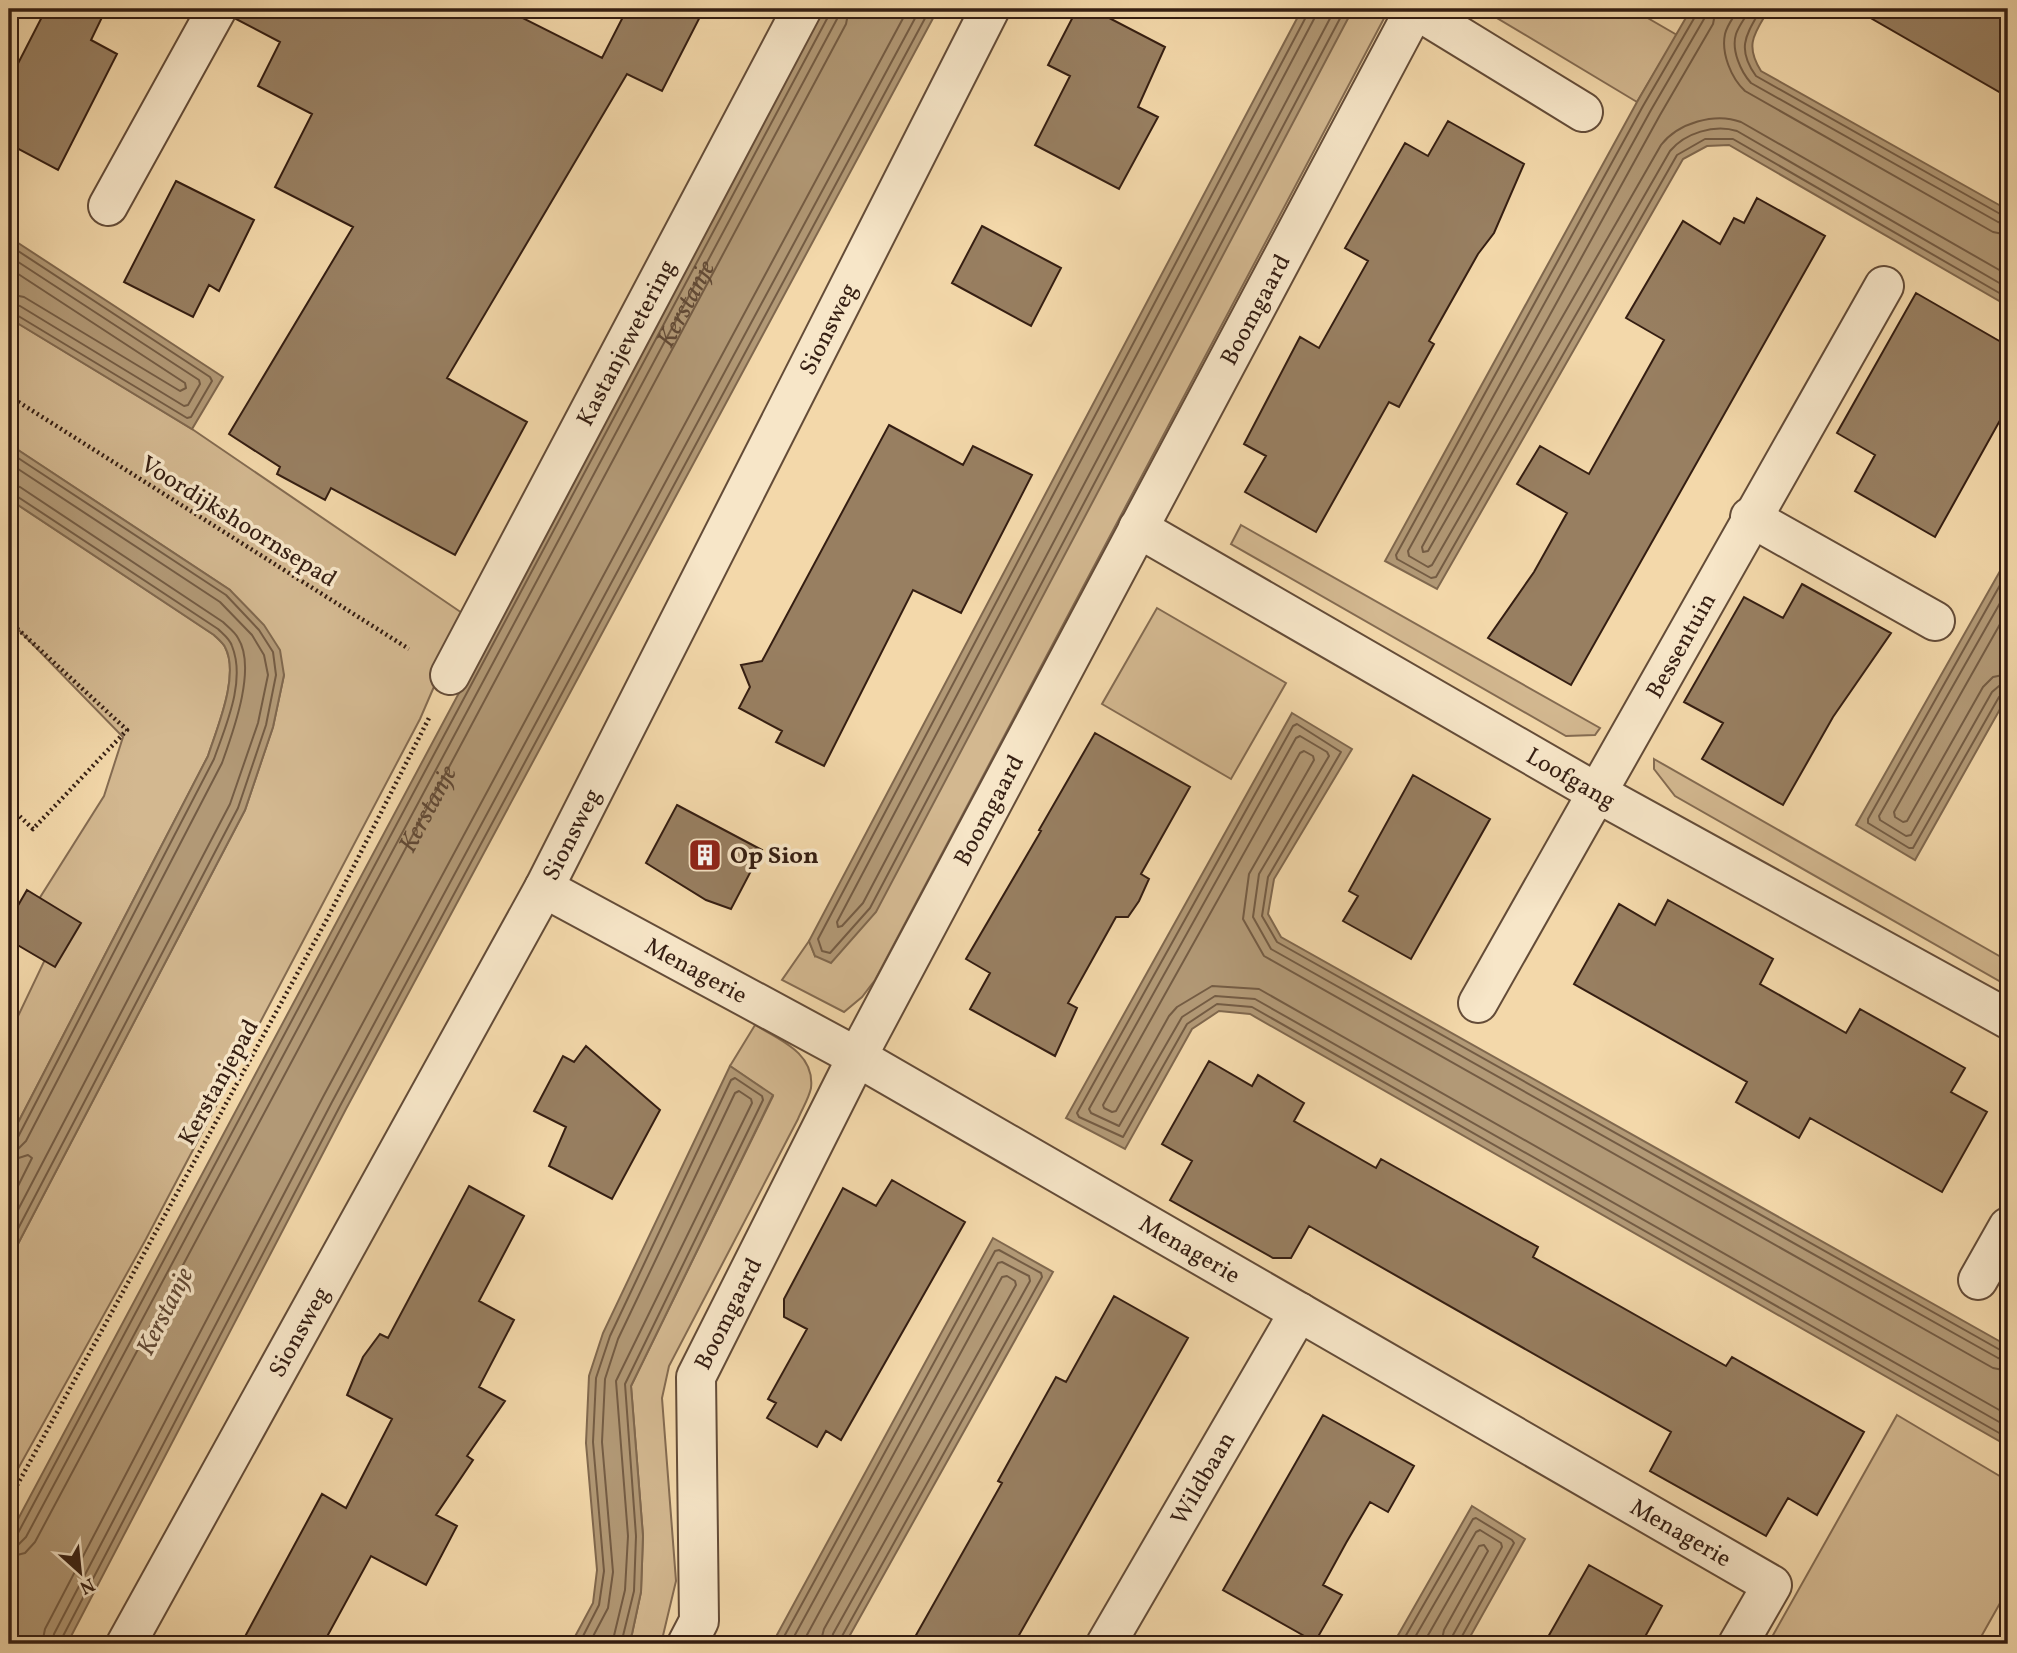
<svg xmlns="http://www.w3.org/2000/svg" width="2017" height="1653" viewBox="0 0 2017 1653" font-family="Vollkorn,serif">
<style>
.green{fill:#d3b890;stroke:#846b51;stroke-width:2}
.water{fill:#b29976;stroke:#80684e;stroke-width:2}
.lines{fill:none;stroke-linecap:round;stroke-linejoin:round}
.shore{stroke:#745c44;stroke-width:2}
.building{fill:#987f61;stroke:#351e12;stroke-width:2}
.minor-casing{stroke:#644c38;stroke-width:42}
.path{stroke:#351e12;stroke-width:4.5;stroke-dasharray:2 3.5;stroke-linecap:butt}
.minor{stroke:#f7e6c8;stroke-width:38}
.labels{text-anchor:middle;stroke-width:7;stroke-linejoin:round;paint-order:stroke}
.street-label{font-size:24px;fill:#351e12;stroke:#f7e6c8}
.poi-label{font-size:24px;font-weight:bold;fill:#351e12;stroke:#f7e6c8;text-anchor:start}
.water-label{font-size:26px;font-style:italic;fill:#614935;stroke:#f7e6c8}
</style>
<rect width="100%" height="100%" fill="#f3d8aa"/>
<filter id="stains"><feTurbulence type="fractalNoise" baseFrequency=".00286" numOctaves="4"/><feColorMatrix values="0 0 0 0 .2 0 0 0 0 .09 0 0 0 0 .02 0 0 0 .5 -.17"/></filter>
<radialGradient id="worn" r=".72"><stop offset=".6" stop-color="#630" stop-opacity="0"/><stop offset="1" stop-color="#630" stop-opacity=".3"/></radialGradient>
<path class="green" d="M1353,9H1389L875,980L862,997L844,1012L782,980L809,941L815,956Z
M1501,9H1632L1677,35L1637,102L1497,18Z
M9,318L192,429L465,615L420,719L146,1239L9,1485V1261L245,810L273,727L284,675L230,590L9,444Z
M9,499L214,635C217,638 223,643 225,647C240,675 217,728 208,756L9,1140V1035L62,924L34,907L104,796L123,737L9,620Z
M1241,525L1600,728L1595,735L1566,736L1231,544Z
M1157,608L1286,683L1231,779L1102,704Z
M1654,759L2008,961V986L1675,796L1654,769Z
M755,1025C780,1040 815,1053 811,1088C809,1098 802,1109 798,1119L669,1366L662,1398L676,1581L661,1644H627L632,1634L641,1592L643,1536L631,1386L773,1096L730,1066Z
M1897,1415L2008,1481V1589L1977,1644H1768Z"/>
<path class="water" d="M824,9H938L346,1109L67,1644H9V1536Z
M1302,9H1353L876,912L831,963L815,956L809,941Z
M1691,9H1769C1755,33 1744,44 1761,71L2008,210V306L1729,145L1707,146L1683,159L1437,589L1385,561L1637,102Z
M9,237L223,377L192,429L9,318Z
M9,444L230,590L264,625L280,650L284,675L273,727L245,810L9,1261V1140L208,756C217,728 240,675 225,647C223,643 217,638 214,635L9,499Z
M2008,557V695L1915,860L1856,825Z
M1292,713L1352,749L1274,879L1268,914L1281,937L2008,1346V1446L1250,1014L1219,1011L1192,1029L1125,1149L1066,1118Z
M730,1066L773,1095L631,1386L643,1536L641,1592L632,1634L627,1644H571L593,1603L597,1570L586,1443L589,1376L603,1333Z
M993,1238L1053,1272L845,1644H772Z
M1472,1506L1525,1539L1466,1644H1393Z"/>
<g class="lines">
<g class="shore">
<path d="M1307,9V15L818,939L822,951L830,953L870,908L1345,9"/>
<path d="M1316,9L1314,19L837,922L838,927L842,926L863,903L1335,9"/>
<path d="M1697,9L1696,15L1643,106L1396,555L1397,559L1431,578L1436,577L1677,155L1705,139H1733L2008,298"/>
<path d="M1706,9L1704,19L1651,110L1408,551L1409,556L1428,567L1432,565L1670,151C1685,133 1714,124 1737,131L2008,288"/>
<path d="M1716,9L1713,24L1660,115L1422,547L1423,552L1428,551L1661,145C1678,123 1715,112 1741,122L2008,275"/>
<path d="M1738,9C1734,17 1727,25 1725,34C1721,53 1731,78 1745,91L1993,232L2008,235"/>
<path d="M1750,9C1746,17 1739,25 1736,34C1731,50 1741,72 1751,83L1998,222L2008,225"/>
<path d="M1761,9C1746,35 1736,48 1756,76L2002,215L2008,216"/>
<path d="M9,245L210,377L212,381L191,417L187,418L15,314L9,313"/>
<path d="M9,256L199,380L200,384L188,405L184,406L20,306L9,304"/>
<path d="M9,268L185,383L186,388L180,391L24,297L9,294"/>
<path d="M9,452L226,595L259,630L273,652L276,675L266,725L238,808L9,1246"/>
<path d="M9,463L220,602L252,635L264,655L268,675L258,723L230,804L9,1227"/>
<path d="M9,485L20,487L223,622C228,627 235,632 238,638C257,668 233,732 222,763L26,1141L18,1149L9,1150"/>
<path d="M9,493L15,495L218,629C223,634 230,639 232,646C246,681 226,725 214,759L18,1137L14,1141H9"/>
<path d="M2008,571L1868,819V823L1909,848H1913L1999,697L2008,693"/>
<path d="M2008,589L1879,816L1880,820L1906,836L1911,835L1992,692L1999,686L2008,684"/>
<path d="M2008,610L1894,812L1895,817L1903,822L1907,821L1983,687L1993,677L2008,674"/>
<path d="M9,1161L28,1155L32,1158L9,1204"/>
<path d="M2008,1352L2002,1351L1277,942L1262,916L1268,877L1341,752L1297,724L1293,726L1077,1113L1079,1117L1123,1137L1187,1024L1217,1004L1252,1007L2008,1438"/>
<path d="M2008,1361L1998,1358L1271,949L1253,917L1259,874L1329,756L1327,752L1300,736L1296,738L1089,1109L1091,1113L1119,1126L1182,1017L1215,996L1255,999L2008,1427"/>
<path d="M2008,1371L1993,1368L1264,956L1243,919L1249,874L1314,760L1313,756L1304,751L1300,753L1103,1105L1104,1108L1112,1112L1116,1111L1169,1016L1177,1007L1212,986L1259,989L2008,1415"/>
<path d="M9,1537L18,1533L829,15L830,9"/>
<path id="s1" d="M9,1546L18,1545L26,1537L837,19L839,9"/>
<path id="s2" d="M9,1557L25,1553L35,1542L846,24L849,9"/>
<path d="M42,1644L45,1629L323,1097L908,9"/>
<path d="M52,1644L54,1634L332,1102L920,9"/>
<path d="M61,1644L62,1638L340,1106L930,9"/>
<path d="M579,1644L599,1605L604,1571L593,1442L596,1378L610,1336L731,1080L735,1078L762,1096L763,1100L625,1384L636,1536L634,1591L621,1644"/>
<path d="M589,1644L608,1608L613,1572L602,1442L605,1379L618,1339L735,1093L739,1091L751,1099L752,1103L616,1381L628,1536L625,1590L612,1644"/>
<path d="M780,1644L995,1251L999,1250L1041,1273L1042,1277L841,1638L840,1644"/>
<path d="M790,1644L998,1263L1002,1262L1029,1276L1030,1281L833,1634L831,1644"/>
<path d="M802,1644L1002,1277L1007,1276L1015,1281L1016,1285L824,1629L820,1644"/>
<path d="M1401,1644L1473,1519L1476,1518L1512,1540L1514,1543L1461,1638L1460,1644"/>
<path d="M1411,1644L1476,1532L1480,1530L1501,1543L1502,1547L1453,1635L1451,1644"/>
<path d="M1423,1644L1479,1546L1484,1545L1488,1551L1444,1630L1441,1644"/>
</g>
</g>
<path class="building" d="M46,9H106L91,40L117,54L58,170L9,144V81Z
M239,9H505L602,58L627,9H704L662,91L627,74L447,378L527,422L455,555L331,488L325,500L277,474L280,467L229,434L353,227L275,187L312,114L258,86L280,42L236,19Z
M1077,9H1092L1165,47L1138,107L1158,117L1119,189L1035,145L1070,76L1048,65Z
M1855,9H2008V97Z
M1448,121L1524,164L1494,233L1478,254L1429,341L1434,344L1399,407L1389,402L1316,532L1245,492L1266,456L1244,444L1300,337L1319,348L1368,261L1345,248L1405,143L1428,156Z
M176,181L254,220L219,291L209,285L193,317L124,282Z
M1757,198L1825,236L1571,685L1488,638L1534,572L1567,513L1517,484L1540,446L1589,474L1664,340L1626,318L1683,221L1720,244L1734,218L1744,223Z
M982,226L1061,268L1031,326L952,283Z
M1916,293L2008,346V406L1935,537L1855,491L1875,455L1837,433Z
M889,425L963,465L973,446L1032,475L961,613L913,590L824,766L776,742L782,731L739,708L750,687L741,665L762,661Z
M1802,584L1891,633L1833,717L1783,805L1702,759L1723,723L1684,702L1744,597L1783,618Z
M1095,733L1190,787L1141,874L1149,879L1139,901L1128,917H1116L1068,1003L1077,1008L1055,1056L970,1009L990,973L966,959L1041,831L1039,830Z
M1413,775L1490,819L1411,959L1343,921L1358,896L1349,891Z
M677,805L762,850L731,909L706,900L646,863Z
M27,890L81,923L55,967L9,940V921Z
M1668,900L1773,959L1760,984L1846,1033L1860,1009L1965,1068L1951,1092L1987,1112L1942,1192L1810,1118L1799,1138L1736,1102L1747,1082L1574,984L1619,904L1655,925Z
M586,1046L660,1110L612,1199L549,1166L566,1127L534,1111L563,1056L574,1062Z
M1209,1061L1252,1086L1258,1075L1304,1103L1294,1121L1376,1168L1381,1159L1538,1247L1533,1257L1685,1343L1726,1366L1732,1357L1864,1432L1817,1515L1788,1498L1766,1536L1650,1471L1671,1432L1309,1226L1291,1258H1273L1170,1200L1192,1161L1162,1144Z
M892,1180L965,1222L841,1440L826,1431L817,1447L767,1418L776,1403L768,1399L807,1329L784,1317V1299L843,1188L876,1206Z
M469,1186L524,1216L479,1301L514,1320L479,1387L505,1401L467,1456L473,1460L436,1515L457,1526L426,1585L371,1556L323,1644H241L322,1494L346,1508L392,1419L347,1395L363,1357L380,1334L388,1338Z
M1114,1296L1188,1338L1014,1644H911L1002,1483L998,1481L1056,1377L1066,1382Z
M1323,1415L1414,1466L1388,1512L1370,1502L1346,1543L1323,1585L1342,1595L1315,1642L1223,1590Z
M1589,1565L1662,1606L1641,1644H1544Z"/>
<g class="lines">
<defs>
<g id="minor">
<path d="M1415,9L1583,112"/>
<path d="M108,206L217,9"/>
<path d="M1750,517L1935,621"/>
<path id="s3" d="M1138,528L1599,794L2008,1019"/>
<path id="s4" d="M450,675L802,9"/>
<path id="s5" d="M544,888L857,1057L1772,1585L1738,1644"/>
<path id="s6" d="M1478,1003C1615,765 1747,524 1884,286"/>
<path d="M1978,1280L2008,1227"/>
<path id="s7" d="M126,1644L544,888L990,9"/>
<path id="s8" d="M687,1644L699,1621L696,1377L857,1057L1415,9"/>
<path id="s9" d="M1106,1644L1299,1312"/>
</g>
</defs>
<use href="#minor" class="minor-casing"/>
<path class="path" d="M9,396L409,649
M9,621L127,730L33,829L9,806
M9,1500L326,921L429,718"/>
<use href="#minor" class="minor"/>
</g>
<defs>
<symbol id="building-square" viewBox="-11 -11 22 22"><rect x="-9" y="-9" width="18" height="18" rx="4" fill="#8f2418" stroke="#f7e6c8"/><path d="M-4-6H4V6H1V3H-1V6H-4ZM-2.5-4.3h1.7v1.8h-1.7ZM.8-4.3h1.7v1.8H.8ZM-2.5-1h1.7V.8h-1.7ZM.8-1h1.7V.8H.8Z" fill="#fff"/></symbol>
</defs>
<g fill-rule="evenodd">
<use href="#building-square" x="686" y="836" width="38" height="38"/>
</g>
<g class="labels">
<g class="street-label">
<text dy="8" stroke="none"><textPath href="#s8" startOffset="1475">Boomgaard</textPath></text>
<text dy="8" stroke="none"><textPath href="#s7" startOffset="1491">Sionsweg</textPath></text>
<text dy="8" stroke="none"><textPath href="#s4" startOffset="376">Kastanjewetering</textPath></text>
<text transform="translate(239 521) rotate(32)" y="8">Voordijkshoornsepad</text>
<text dy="8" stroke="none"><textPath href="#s6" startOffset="411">Bessentuin</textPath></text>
<text dy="8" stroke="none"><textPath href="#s3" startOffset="500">Loofgang</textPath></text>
<text dy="8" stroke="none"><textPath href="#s8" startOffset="908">Boomgaard</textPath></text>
<text dy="8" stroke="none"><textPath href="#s7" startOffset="924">Sionsweg</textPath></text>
<text dy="8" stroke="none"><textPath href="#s5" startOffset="173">Menagerie</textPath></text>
<text transform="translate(218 1082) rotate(-61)" y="8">Kerstanjepad</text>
<text dy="8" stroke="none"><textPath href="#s5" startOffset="740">Menagerie</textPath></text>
<text dy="8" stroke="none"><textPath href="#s8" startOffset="341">Boomgaard</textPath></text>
<text dy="8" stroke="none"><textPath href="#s7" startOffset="357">Sionsweg</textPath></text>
<text dy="8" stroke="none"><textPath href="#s9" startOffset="192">Wildbaan</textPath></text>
<text dy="8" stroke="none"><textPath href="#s5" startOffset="1307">Menagerie</textPath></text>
</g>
<g class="poi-label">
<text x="730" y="863">Op Sion</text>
</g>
<g class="water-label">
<text dy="9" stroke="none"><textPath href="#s1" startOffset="1419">Kerstanje</textPath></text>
<text dy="9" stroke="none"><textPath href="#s2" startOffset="863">Kerstanje</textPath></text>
<text transform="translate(164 1311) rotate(-63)" y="9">Kerstanje</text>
</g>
</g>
<rect width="2017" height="1653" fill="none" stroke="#f3d8aa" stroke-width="35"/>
<rect x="10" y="10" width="1996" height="1632" fill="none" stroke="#351e12" stroke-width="3.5"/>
<rect x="18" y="18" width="1982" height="1618" fill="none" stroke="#351e12" stroke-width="2"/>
<g transform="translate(80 1572) rotate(153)" stroke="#f7e6c8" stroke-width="5" paint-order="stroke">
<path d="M0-5L12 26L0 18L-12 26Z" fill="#351e12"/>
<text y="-10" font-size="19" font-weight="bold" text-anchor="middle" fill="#351e12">N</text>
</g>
<rect width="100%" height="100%" filter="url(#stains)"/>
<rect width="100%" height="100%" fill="url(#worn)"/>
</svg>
